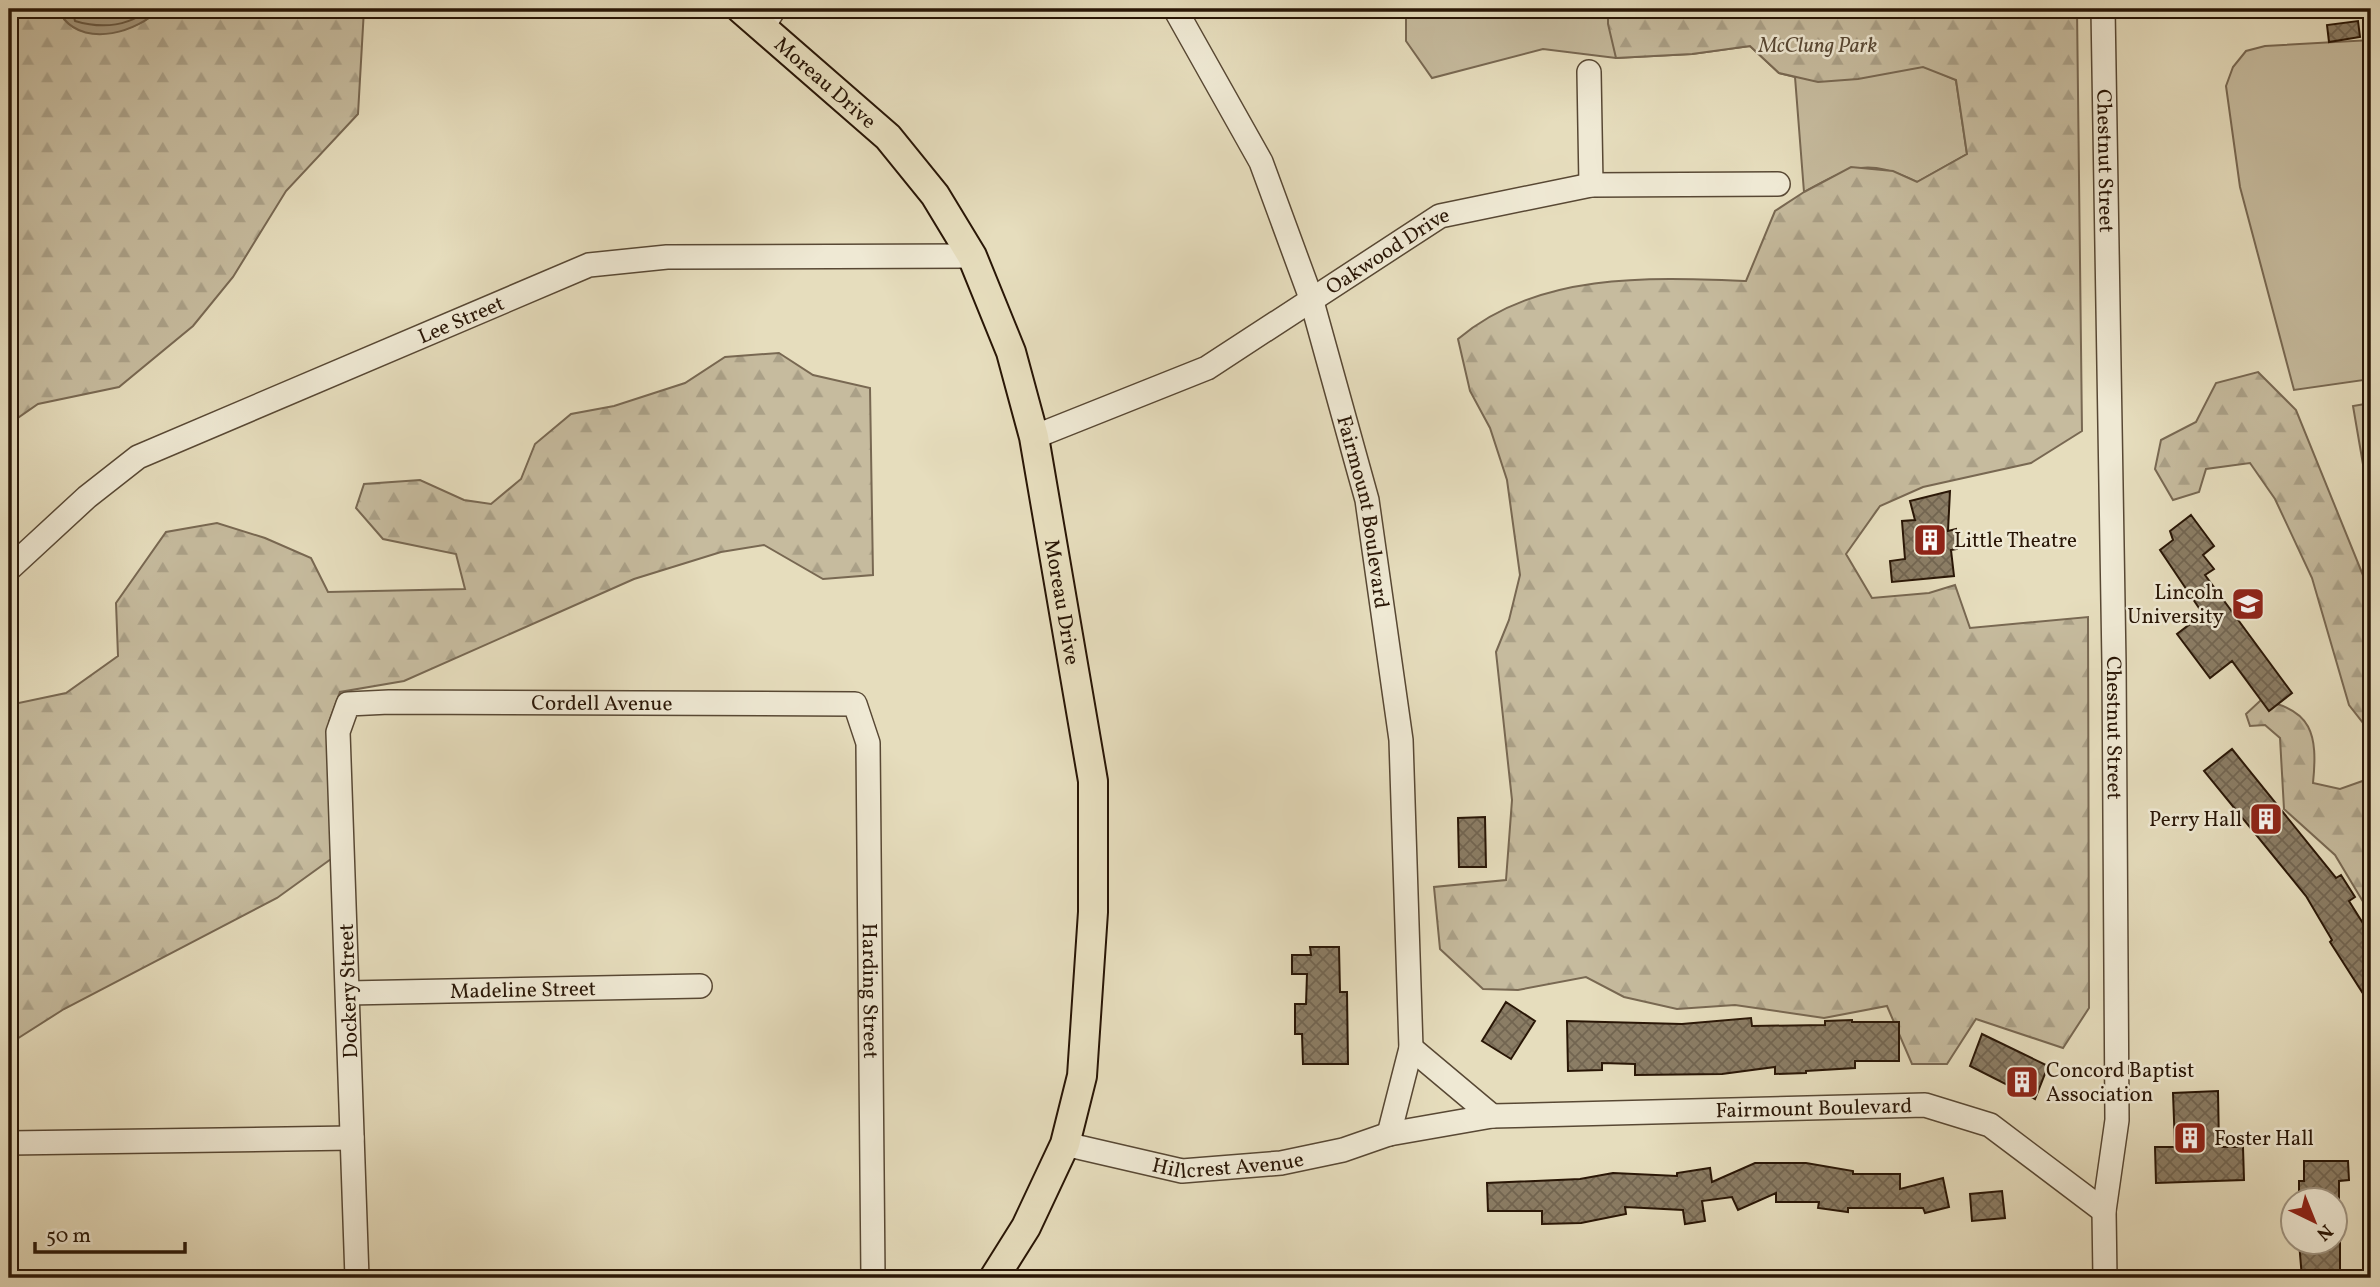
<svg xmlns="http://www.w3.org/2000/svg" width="2380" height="1287" viewBox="0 0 2380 1287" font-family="Vollkorn,serif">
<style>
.green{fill:#c6bb9e;stroke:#786852;stroke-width:2}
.forest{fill:url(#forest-firs);stroke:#786852;stroke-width:2}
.water{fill:#a6997f;stroke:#74654f;stroke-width:2}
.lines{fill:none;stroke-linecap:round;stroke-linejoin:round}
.shore{stroke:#685842;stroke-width:2}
.building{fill:url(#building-cross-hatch);stroke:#291606;stroke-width:2}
.minor-casing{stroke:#584834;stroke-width:26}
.major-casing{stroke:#291606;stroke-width:32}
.minor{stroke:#efe9d4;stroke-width:23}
.major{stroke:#e6ddbd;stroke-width:28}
.labels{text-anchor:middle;stroke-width:5;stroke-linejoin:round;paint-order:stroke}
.park-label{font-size:21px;font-style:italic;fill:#584834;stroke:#efe9d4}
.street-label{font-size:21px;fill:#291606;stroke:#efe9d4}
.poi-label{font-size:21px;fill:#291606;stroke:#efe9d4;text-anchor:start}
</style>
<defs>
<pattern id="forest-firs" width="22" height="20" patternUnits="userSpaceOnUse" patternTransform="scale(1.75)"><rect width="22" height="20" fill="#c6bb9e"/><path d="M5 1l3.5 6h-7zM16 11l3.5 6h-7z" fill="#aaa087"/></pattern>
<pattern id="building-cross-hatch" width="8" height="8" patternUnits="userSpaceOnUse" patternTransform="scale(1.75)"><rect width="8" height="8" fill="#8b7d65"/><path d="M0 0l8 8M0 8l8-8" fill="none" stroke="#726551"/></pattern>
</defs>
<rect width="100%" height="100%" fill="#e6ddbd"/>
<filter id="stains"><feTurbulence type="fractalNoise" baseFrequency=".00286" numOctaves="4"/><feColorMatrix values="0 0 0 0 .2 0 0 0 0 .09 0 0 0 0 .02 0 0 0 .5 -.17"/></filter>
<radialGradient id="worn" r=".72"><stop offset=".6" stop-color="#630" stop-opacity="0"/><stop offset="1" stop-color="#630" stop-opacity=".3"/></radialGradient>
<path class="green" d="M1406,9H2077L1924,66L1956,80L1967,154L1917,182C1865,157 1851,167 1804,192L1795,77L1779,73L1750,46L1692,54L1616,58L1543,49L1432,78L1406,41Z
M2371,40V379L2294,390L2240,187L2226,86L2233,67L2246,51L2265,46Z
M2371,403V511L2353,406Z"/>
<path class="forest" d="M9,9H65L64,19C86,45 139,31 159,9H364L358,114L286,191L233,277L193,326L119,387L38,404L9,424Z
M1608,9H2077L2082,431L2031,463L1923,487L1880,506L1846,554L1872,598L1929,593L1955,585L1970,628L2088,617L2089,1008L2063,1048L1976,1019L1947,1064H1912L1887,1006L1824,1018L1735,1005L1677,1009L1624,997L1586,977L1518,990L1483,989L1440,949L1434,887L1506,880L1512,800L1496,652L1509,620L1520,575L1507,480L1490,428L1470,391L1458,339C1537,272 1649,277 1746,281L1775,211L1804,192L1851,167L1893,171L1917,182L1967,154L1956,80L1923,67L1858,79L1818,82L1779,73L1750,46L1692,54L1616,58L1608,24Z
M779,353L813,375L870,388L873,575L823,579L764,545L721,552L634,579L404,681L340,692L329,722L331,859L277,898L64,1009L9,1044V705L66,693L118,656L116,603L166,532L217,523L265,538L311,558L328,592L465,589L456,554L383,539L356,508L364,484L420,480L464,500L491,504L521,479L535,444L571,414L614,406L685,383L725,357Z
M2258,372L2296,410L2371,595V733L2349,705L2312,578L2275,499L2250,463L2206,469L2199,492L2173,500L2155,469L2161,440L2196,422L2216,383Z
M2261,700C2312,709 2318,734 2313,783L2340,789L2371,778V915L2335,855L2284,809L2280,738L2265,725L2250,726L2246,714Z"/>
<path class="water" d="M65,9H159C138,32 87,47 64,19Z"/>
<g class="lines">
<path class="shore" d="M72,9L75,21C102,29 127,27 150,9"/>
</g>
<path class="building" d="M2358,21L2360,37L2329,42L2327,25Z
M1950,491L1948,531L1956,529L1957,549L1951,550L1954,576L1892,582L1890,561L1905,559L1902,521L1915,520L1910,501Z
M2191,515L2214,546L2203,555L2214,569L2205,575L2292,693L2269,711L2232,661L2210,678L2177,634L2203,614L2160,550L2173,540L2170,531Z
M2232,749L2336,878L2341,875L2355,897L2349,901L2371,936V1006L2330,942L2332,940L2306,896L2204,771Z
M1485,817L1486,867H1459L1458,818Z
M1310,947H1339L1340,992H1347L1348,1064H1303L1302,1034H1295V1004H1306L1307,974H1292V955H1311Z
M1506,1002L1535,1021L1511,1059L1482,1041Z
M1751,1018L1752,1026L1825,1025V1021L1852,1020V1022H1899V1061H1855V1068L1806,1071V1073L1775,1074V1067L1722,1074L1635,1075V1064L1602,1063V1070L1568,1071L1567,1021L1682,1024Z
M1982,1034L2048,1066L2035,1099L1970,1066Z
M2218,1091L2219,1147H2243L2244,1180L2156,1183L2155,1147H2175L2173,1093Z
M2304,1161H2348L2349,1180L2339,1181V1200H2299V1181H2304Z
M1755,1163H1806L1853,1171V1174H1900V1189L1943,1178L1949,1207L1925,1213L1923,1208H1848V1212L1818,1208L1819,1202H1776V1193L1738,1210L1732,1197L1702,1201L1705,1221L1685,1224L1683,1210L1625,1207L1626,1214L1581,1223L1542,1224V1211H1488L1487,1183L1580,1179L1613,1173L1677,1176V1173L1710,1168L1712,1182Z
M2002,1191L2005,1218L1972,1221L1970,1194Z
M2299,1242H2340V1278H2302Z"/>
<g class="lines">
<defs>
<g id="minor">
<path id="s1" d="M1175,9L1261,162L1311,298L1367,500L1401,740L1411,1048L1389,1134"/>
<path id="s2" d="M2103,9L2114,664L2117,1120L2104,1211L2105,1278"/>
<path d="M762,28L774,9"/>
<path d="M1589,72L1591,185"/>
<path id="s3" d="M1034,437L1207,368L1440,216L1591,185L1778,184"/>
<path id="s4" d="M9,569L87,497L138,457L589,265L667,257L972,256"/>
<path id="s5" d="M348,993L700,986"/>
<path d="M1411,1048L1492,1116"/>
<path d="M9,1143L352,1138"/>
<path id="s6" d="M1065,1144L1182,1171L1281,1163L1343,1150L1389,1134L1492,1116L1925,1105L1990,1125L2104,1211"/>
<path id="s7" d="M357,1278L338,732L348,704L389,702L855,704L868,743L873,1278"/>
</g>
<g id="major">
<path id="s8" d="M741,9L888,137L935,195L972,256L1011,352L1034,437L1093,781V912L1082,1076L1065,1144L1026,1227L994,1278"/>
</g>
</defs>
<use href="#minor" class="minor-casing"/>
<use href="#major" class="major-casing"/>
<use href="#minor" class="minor"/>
<use href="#major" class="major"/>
</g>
<defs>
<symbol id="building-square" viewBox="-11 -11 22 22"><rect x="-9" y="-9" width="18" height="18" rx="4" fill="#8f2418" stroke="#efe9d4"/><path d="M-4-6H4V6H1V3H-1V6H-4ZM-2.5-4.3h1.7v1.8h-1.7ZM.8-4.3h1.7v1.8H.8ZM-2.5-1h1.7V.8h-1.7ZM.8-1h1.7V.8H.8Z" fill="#fff"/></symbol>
<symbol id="university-square" viewBox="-11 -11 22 22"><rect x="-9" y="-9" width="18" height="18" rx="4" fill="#8f2418" stroke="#efe9d4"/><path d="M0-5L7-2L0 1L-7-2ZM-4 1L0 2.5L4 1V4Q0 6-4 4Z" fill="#fff"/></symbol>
</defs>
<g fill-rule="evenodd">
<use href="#building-square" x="1911" y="521" width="38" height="38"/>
<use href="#university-square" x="2229" y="585" width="38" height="38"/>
<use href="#building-square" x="2247" y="800" width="38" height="38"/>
<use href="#building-square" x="2003" y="1063" width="38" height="38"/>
<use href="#building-square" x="2171" y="1119" width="38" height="38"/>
</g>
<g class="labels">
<g class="park-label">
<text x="1818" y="52">McClung Park</text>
</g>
<g class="street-label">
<text dy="7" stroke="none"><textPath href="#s8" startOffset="112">Moreau Drive</textPath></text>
<text dy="7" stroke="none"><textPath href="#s2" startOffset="152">Chestnut Street</textPath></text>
<text dy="7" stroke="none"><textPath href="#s3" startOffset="402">Oakwood Drive</textPath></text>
<text dy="7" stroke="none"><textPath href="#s4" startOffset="522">Lee Street</textPath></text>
<text dy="7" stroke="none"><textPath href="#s1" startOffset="541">Fairmount Boulevard</textPath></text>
<text dy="7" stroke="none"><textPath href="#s8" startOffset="700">Moreau Drive</textPath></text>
<text dy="7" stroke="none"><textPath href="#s7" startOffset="830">Cordell Avenue</textPath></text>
<text dy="7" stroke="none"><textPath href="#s2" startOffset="719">Chestnut Street</textPath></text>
<text dy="7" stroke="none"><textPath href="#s5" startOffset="175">Madeline Street</textPath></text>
<text dy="7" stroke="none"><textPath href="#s7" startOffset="1372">Harding Street</textPath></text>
<text transform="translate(348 991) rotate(-92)" y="7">Dockery Street</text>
<text dy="7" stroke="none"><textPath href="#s6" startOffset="758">Fairmount Boulevard</textPath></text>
<text dy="7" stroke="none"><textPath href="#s6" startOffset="166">Hillcrest Avenue</textPath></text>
</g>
<g class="poi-label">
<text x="1954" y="547">Little Theatre</text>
<text x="2224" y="599" text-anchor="end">Lincoln<tspan x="2224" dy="24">University</tspan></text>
<text x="2242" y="826" text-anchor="end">Perry Hall</text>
<text x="2046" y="1077">Concord Baptist<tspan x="2046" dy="24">Association</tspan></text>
<text x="2214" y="1145">Foster Hall</text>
</g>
</g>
<rect width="2380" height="1287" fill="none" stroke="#e6ddbd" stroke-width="35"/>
<rect x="10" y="10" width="2359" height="1266" fill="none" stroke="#291606" stroke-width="3.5"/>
<rect x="18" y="18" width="2345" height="1252" fill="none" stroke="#291606" stroke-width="2"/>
<g transform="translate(2314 1221) rotate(137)"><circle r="33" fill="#efe9d4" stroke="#a09582" stroke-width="2"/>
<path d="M0-5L12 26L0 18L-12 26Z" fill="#8f2418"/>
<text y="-10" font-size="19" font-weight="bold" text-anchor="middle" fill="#291606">N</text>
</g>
<path d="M35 1242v10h150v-10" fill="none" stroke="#291606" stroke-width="3.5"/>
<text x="46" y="1242" font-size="21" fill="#291606" stroke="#efe9d4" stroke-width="5" paint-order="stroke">50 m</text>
<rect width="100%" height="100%" filter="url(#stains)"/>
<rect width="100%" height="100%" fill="url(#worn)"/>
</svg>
